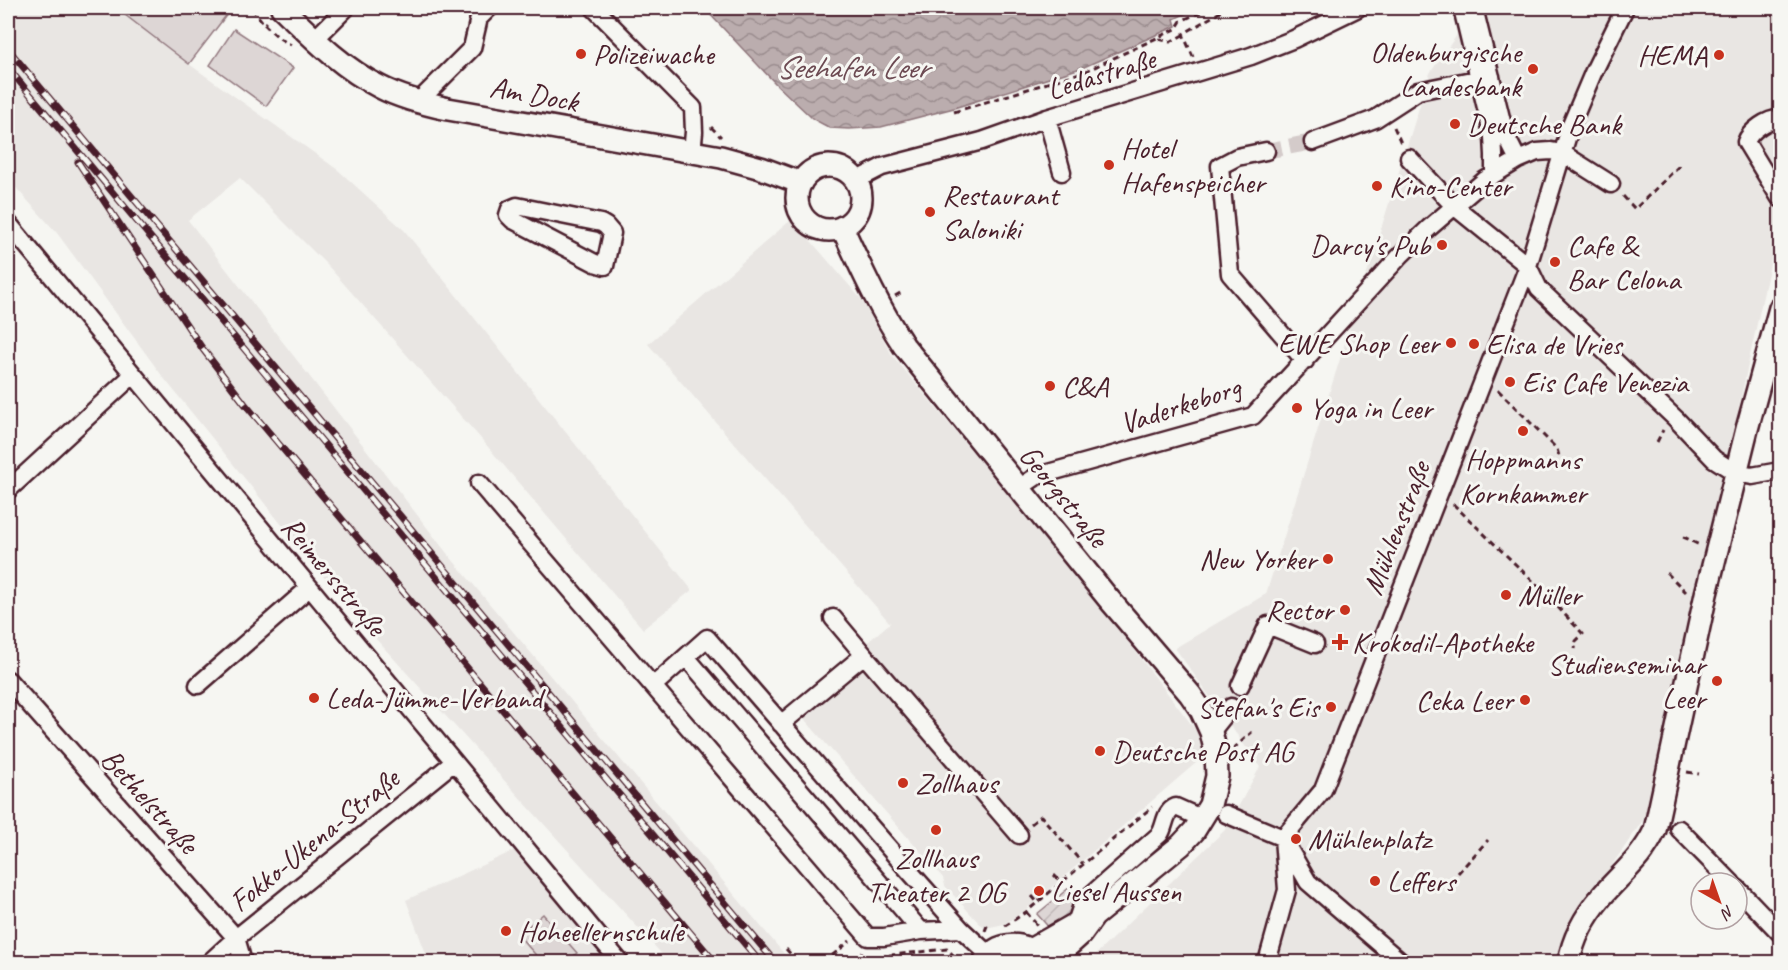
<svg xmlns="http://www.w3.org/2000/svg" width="1788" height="970" viewBox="0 0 1788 970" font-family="Caveat,sans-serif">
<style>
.built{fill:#e9e6e3}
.grass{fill:#ddd6d5;stroke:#947a80;stroke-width:1.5}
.garden{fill:url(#garden-furrows);stroke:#947a80;stroke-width:1.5}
.water{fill:url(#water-waves);stroke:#8e747a;stroke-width:1.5}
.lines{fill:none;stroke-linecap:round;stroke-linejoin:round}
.minor-tunnel{stroke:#d4cbca;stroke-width:16;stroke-dasharray:16 8;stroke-linecap:butt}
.minor-casing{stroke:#4a1f2b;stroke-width:21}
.major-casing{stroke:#4a1f2b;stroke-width:26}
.path{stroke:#4a1f2b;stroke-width:3;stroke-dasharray:6 4.5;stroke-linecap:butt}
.minor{stroke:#f6f6f2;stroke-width:16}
.major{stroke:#f6f6f2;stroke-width:21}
.rail-casing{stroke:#4a1f2b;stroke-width:7}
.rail{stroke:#f6f6f2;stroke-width:4.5;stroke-dasharray:14;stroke-linecap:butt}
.poi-dot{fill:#c8321e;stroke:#f6f6f2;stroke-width:2}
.labels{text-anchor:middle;stroke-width:6;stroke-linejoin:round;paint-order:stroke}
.poi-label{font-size:30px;fill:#4a1f2b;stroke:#f6f6f2;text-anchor:start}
.street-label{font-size:30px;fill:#4a1f2b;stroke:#f6f6f2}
.water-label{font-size:32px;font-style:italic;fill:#6c4a52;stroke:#f6f6f2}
</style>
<defs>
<pattern id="garden-furrows" width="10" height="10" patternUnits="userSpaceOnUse" patternTransform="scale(1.5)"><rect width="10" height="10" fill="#ddd6d5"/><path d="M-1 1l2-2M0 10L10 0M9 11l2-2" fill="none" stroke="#bfb7b7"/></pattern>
<pattern id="water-waves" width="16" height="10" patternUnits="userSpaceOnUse" patternTransform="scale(1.5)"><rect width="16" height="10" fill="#bbadae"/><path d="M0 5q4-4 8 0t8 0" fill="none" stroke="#9a8c8e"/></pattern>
</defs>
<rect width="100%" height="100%" fill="#f6f6f2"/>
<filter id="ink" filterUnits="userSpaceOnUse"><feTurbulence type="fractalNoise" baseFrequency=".0167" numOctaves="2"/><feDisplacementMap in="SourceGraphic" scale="12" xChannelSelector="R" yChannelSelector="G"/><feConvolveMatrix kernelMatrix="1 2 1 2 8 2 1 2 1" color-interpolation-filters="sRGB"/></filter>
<g filter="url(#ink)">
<path class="built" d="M8,8H116L189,64L338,170L404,230L692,590L643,629L483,441L329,267L240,178L188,220L446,552L791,962H669L356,617L163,377L57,233L8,179Z
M1476,8H1780V218L1652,807L1565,933L1562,962H1088L1226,829L1260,767L1175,648L1266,594L1430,73Z
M792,219L861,299L892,355L1099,604L1198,733L1204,756L1024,911L1004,924L986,928L979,923L945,886L943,878L793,706L890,623L648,344Z
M524,846L620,962H429L406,900Z"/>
<path class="grass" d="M116,8H223L228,13L189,64Z
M234,29L293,68L266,106L210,65Z
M543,914L577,953L567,962H542L518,935Z"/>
<path class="garden" d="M1070,887L1083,890V893L1074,903L1068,916L1052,931L1037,914Z"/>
<path class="water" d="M704,8H1197L1174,19L1176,26L1084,67L954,108L881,127L849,129L830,128L813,119L775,83Z"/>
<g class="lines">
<path class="minor-tunnel" d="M1266,151L1313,142"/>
<defs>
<path id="minor" d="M594,8L693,108L694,132L692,153
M1462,8L1493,137L1494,155V174
M1474,8L1505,134L1518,160
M314,40L346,8
M418,102L472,48L479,18L489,8
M1047,118L1062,172
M1780,119C1768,118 1750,131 1746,142L1780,198
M1313,142L1375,119L1418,91L1491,76
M1266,151L1237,157L1220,166L1230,274L1305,361
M1409,158L1454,206L1528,266L1539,289L1676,419L1714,459L1736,473L1752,476L1780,471
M855,181L882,167L982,141L1047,118L1251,56L1294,39L1358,8
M517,206L601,223L606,226L612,233L605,266L595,263L513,220L508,215L510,209Z
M8,223L620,962
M479,483L653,686
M1019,488L1037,476L1253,416L1401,255L1429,228L1485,180L1518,160L1537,152L1551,151L1562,153L1611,184
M8,490L133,375
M833,618L864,655
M686,657L921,931
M8,680L236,938L243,962
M198,685L309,588
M1240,686L1268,625L1315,644
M781,724L864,655L1019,835
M1211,732L1231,707
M1226,814L1283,838
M1679,829L1732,883
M1286,844L1308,882L1401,962
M1737,888L1780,933
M1076,923L1083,902L1160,834C1166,824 1164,812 1176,807L1203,819
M961,929L921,931L884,937H868L653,686L707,638L902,863L961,929L989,955
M210,962L236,938L454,762
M1267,962L1287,890L1283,838L1323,790L1528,266L1571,125L1593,73L1625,8"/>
<path id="major" d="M282,8C312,37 342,68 380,87C401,98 425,104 448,109L721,157L761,168L801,183
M797 198a32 32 0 1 1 64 0a32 32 0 1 1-64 0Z
M842,227C861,268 879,308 904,346L1108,598L1190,694L1201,710L1211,732L1216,753L1217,776L1210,805L1194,831L1181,845L1094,916L1081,934L1050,962
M1030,950L1081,921
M984,962C997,942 1022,939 1039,958
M1569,962C1573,938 1586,915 1602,896C1621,874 1643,857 1655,830L1706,594L1747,429L1780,308"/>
</defs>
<use href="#minor" class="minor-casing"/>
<use href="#major" class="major-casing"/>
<path class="path" d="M252,8L264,24L266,22
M264,24L279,38L291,45
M1159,39L1170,42L1183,35
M1193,57L1183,34L1227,8
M954,112L1086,71L1176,29L1181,21L1210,8
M711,127L721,137
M1394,127L1401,143
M1623,196L1635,209L1682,163
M895,296L904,291
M1498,390L1557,449L1559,456
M1657,442L1663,430
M1453,504L1538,586L1583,634L1576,641L1575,649
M1683,537C1690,539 1693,543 1700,545
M1667,573L1686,592
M1233,749L1252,732
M1687,772L1699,774
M1031,824L1041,816L1083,864
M1458,873L1488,840
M1054,875L1061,882
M1032,896L1038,903
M1026,912L1037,925
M1005,926L1026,912L1152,807
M985,931L988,923
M786,949L798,962
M861,952L865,958L947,949L956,958
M865,958L870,962
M824,962L850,941"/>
<use href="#minor" class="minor"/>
<use href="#major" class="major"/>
<defs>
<path id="rail" d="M8,49L775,962
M8,68L760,962
M78,162L202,348L245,404L715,962"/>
</defs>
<use href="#rail" class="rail-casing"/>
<use href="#rail" class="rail"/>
</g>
</g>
<g class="poi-dot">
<circle cx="581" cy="54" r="6"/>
<circle cx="1719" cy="55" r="6"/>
<circle cx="1533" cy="69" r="6"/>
<circle cx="1455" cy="124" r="6"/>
<circle cx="1109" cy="165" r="6"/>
<circle cx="1377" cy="186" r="6"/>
<circle cx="930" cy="212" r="6"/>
<circle cx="1442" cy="245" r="6"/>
<circle cx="1555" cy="262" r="6"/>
<circle cx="1451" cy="343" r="6"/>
<circle cx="1474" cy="344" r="6"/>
<circle cx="1510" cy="382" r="6"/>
<circle cx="1050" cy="386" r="6"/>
<circle cx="1297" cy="408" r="6"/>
<circle cx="1523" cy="431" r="6"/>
<circle cx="1328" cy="559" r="6"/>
<circle cx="1506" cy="595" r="6"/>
<circle cx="1345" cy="610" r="6"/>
<path d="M1337 633h6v6h6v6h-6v6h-6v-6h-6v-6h6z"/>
<circle cx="1717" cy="681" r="6"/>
<circle cx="314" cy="698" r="6"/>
<circle cx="1525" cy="700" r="6"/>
<circle cx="1331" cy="707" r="6"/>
<circle cx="1100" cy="751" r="6"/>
<circle cx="903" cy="783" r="6"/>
<circle cx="936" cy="830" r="6"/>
<circle cx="1296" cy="839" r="6"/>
<circle cx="1375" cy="881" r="6"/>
<circle cx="1039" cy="891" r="6"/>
<circle cx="506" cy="931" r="6"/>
</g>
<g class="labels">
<g class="poi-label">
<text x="1521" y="62" text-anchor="end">Oldenburgische<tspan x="1521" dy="34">Landesbank</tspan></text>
<text x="593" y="64">Polizeiwache</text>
<text x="1707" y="65" text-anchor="end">HEMA</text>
<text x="1467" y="134">Deutsche Bank</text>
<text x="1121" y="158">Hotel<tspan x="1121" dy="34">Hafenspeicher</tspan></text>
<text x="1389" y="196">Kino-Center</text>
<text x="942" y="205">Restaurant<tspan x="942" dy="34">Saloniki</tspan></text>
<text x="1430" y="255" text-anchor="end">Darcy's Pub</text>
<text x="1567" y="255">Cafe &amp;<tspan x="1567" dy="34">Bar Celona</tspan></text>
<text x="1439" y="353" text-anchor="end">EWE Shop Leer</text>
<text x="1486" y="354">Elisa de Vries</text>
<text x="1522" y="392">Eis Cafe Venezia</text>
<text x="1062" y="396">C&amp;A</text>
<text x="1309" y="418">Yoga in Leer</text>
<text x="1523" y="469" text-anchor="middle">Hoppmanns<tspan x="1523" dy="34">Kornkammer</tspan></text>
<text x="1316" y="569" text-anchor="end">New Yorker</text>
<text x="1518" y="605">Müller</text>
<text x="1333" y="620" text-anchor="end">Rector</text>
<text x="1352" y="652">Krokodil-Apotheke</text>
<text x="1705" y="674" text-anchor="end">Studienseminar<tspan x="1705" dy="34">Leer</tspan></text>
<text x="326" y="708">Leda-Jümme-Verband</text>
<text x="1513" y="710" text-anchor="end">Ceka Leer</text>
<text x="1319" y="717" text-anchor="end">Stefan's Eis</text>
<text x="1112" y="761">Deutsche Post AG</text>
<text x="915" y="793">Zollhaus</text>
<text x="1308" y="849">Mühlenplatz</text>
<text x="936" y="868" text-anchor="middle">Zollhaus<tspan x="936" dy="34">Theater 2 OG</tspan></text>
<text x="1387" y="891">Leffers</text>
<text x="1051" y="901">Liesel Aussen</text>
<text x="518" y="941">Hoheellernschule</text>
</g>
<g class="street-label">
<text transform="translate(1101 74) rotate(-17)" y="10">Ledastraße</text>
<text transform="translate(534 94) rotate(10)" y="10">Am Dock</text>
<text transform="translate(1180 405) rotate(-18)" y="10">Vaderkeborg</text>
<text transform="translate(1064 496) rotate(51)" y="10">Georgstraße</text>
<text transform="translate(1396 528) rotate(-69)" y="10">Mühlenstraße</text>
<text transform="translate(334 576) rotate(50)" y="10">Reimersstraße</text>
<text transform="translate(150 801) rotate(48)" y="10">Bethelstraße</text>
<text transform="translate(314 840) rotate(-39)" y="10">Fokko-Ukena-Straße</text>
</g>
<g class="water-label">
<text x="852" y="78">Seehafen Leer</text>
</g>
</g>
<rect width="1788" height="970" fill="none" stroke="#f6f6f2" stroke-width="30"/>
<rect x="15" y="15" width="1758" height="940" fill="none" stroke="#4a1f2b" stroke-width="2" filter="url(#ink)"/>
<g transform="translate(1719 901) rotate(140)"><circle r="28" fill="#f6f6f2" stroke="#b1a0a2" stroke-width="1.5"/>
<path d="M0-4.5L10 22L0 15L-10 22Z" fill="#c8321e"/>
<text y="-9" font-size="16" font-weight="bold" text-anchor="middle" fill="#4a1f2b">N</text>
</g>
</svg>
